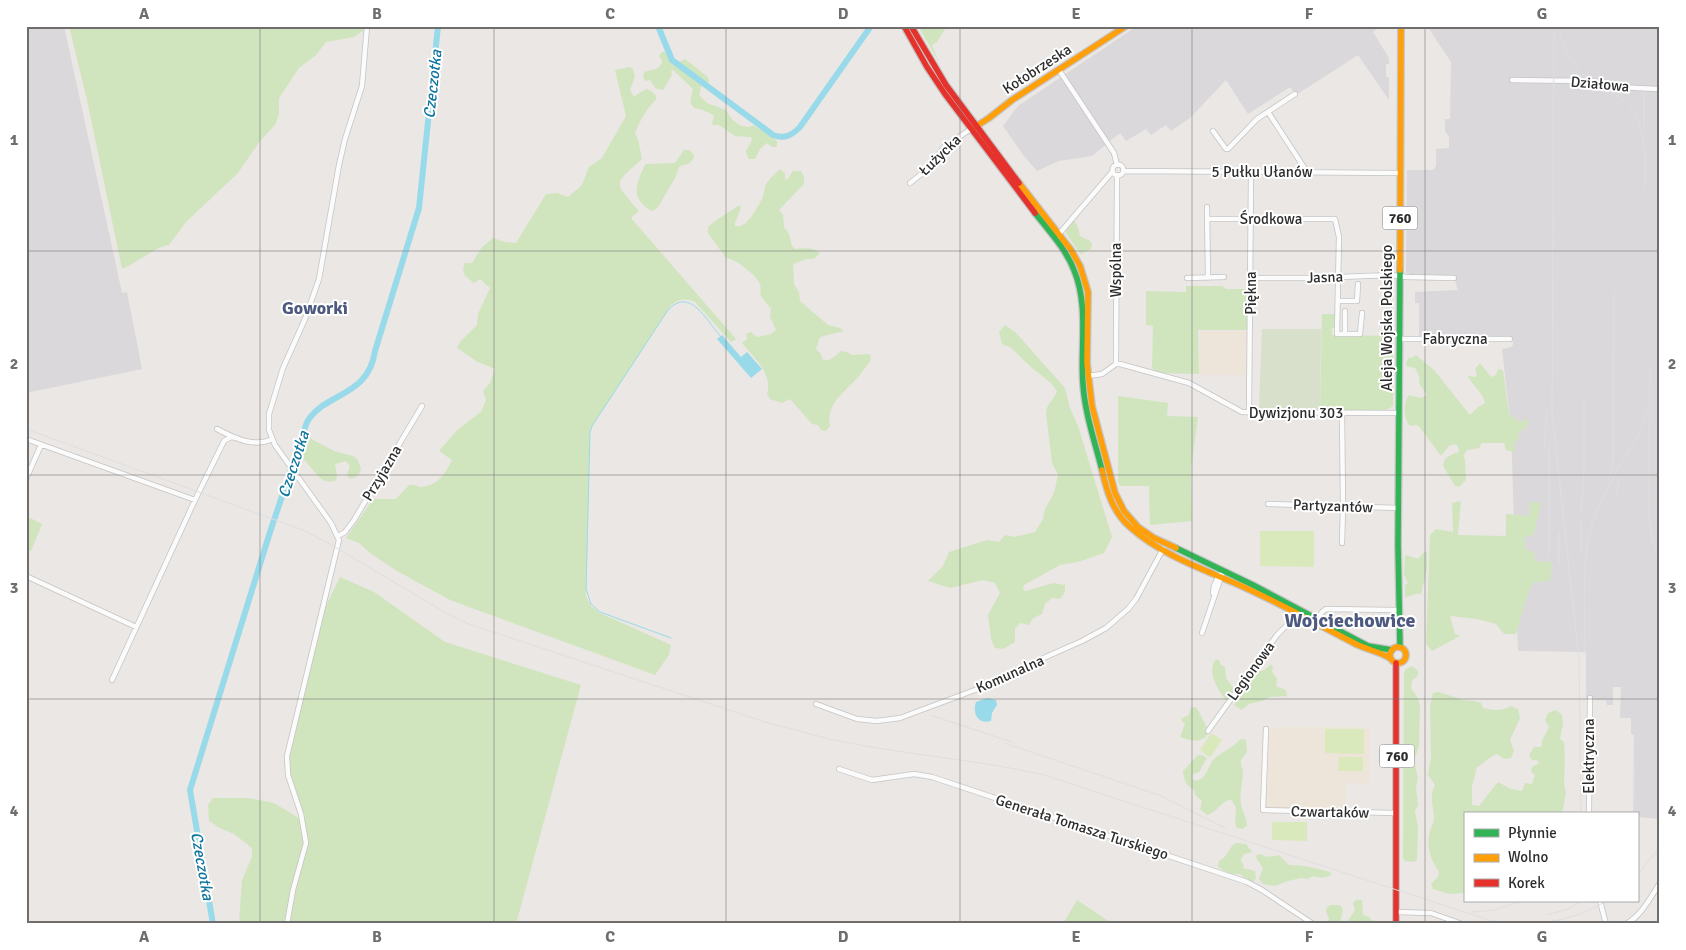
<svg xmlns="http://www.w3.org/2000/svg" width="1686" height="950" viewBox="0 0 1686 950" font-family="Signika,sans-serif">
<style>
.industrial{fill:#dad8db}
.education{fill:#ede5d9}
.green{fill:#d0e5be}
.cemetery{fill:#d8dfcb}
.pitch{fill:#dae9bb}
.water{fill:#99daea}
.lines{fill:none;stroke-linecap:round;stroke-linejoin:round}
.stream{stroke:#99daea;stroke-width:1}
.river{stroke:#99daea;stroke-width:6}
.street-casing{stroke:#c4c4c4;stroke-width:6}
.fast-casing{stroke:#c4c4c4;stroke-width:8}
.slow-casing{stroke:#c4c4c4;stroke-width:8}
.jam-casing{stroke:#c4c4c4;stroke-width:8}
.street{stroke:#fcfbfb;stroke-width:4.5}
.fast{stroke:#30b455;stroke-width:5.5}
.slow{stroke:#ff9f0a;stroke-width:5.5}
.jam{stroke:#e5322d;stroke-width:5.5}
.rail{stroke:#dfdee0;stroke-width:1}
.grid{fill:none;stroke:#6f6e6d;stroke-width:1;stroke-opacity:0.55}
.labels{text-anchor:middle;stroke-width:4;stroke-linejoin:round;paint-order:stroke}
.shield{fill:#fff;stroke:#6c6c6c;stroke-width:1}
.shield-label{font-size:14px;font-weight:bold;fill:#2d2d2d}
.street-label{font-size:15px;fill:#2d2d2d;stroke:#fff}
.water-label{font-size:16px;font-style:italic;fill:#10769e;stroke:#fff}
.quarter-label{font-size:18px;font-weight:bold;fill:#4d597e;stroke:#fff}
.district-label{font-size:20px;font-weight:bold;fill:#4d597e;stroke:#fff}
.neatline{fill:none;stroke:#6f6e6d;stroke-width:2}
.grid-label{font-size:16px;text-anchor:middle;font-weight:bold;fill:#6f6e6d}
</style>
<rect width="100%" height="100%" fill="#eae7e4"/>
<path class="industrial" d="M26,26H64L122,293L127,292L142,369L26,393Z
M1137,26H1376L1377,29L1373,32L1389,58V64H1386V77H1389V100L1358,55L1296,95L1290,87L1248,114L1226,80L1190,118L1171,131L1166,125L1151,135L1146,129L1126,141L1120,133L1092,156L1059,161L1037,171L1024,156L1003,126L1018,106Z
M1427,26H1660L1659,819L1637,817V814H1633L1634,735L1631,734V718H1620L1621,687H1613V705H1607L1606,700H1586V652L1518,651L1511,428L1502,349L1511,347L1513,345V338L1419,336V303H1415V292L1458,290L1454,277L1409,276V273H1406L1407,170H1433L1436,166V149L1449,148V137L1445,131V119H1450L1451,62Z"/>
<path class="education" d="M1200,331H1248V375H1199Z
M1274,727H1370V783H1346V809L1267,808L1265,806L1268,729H1273Z"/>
<path class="green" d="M69,26H364V30L354,37L326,42L316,55L299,68L279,98V115L275,125L260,141L238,173L186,222L169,245C159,245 135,264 122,269L87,100Z
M918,26H947L937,42L932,45L939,62Z
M662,52H667V57L675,64L685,59L708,77L709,82L702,85L699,95L707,103L726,110C730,118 738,127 748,127C754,126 751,124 756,127C764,129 771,136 777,141V145L776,147H772L767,143L760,149L755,159H749L747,156L746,151L752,140L751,137L735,136L719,125H713L712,123L714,116C709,112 701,109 694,108L690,102L693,89L673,70L671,71L672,75L663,90L655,88L650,80L646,81L643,78L644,72C652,69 660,71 662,61L659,56Z
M630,67L633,69L635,77L630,90L634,97L639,93L647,89C652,92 657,93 656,100C648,106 638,124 635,134L638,139L642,159C613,185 613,181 639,211L631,218L736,339L731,342L695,302C685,298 680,299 671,305L590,429L586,596L591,606L600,613L671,645L669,655L655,675L450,600L397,571L370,553L359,543L346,538L373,499H396L409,485C413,484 416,486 420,487C437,487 446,473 452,460L439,451L457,430L481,412L486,400L483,391L490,383L495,369L476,361L457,348L460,342L477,325L478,314L490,288L480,279L474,283L465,276L463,269L465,263H472L482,247L493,238L505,242L516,243L546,194L557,193L568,197L582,185L589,167L602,158L626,116L615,70Z
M684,150H689L694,155L693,160L688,164L683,165L679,167L675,178L658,207L653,211C647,210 638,201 637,194C635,187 642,169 646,164L675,163Z
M780,169L785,173V179L787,180L793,171H801L804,177V184L779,210L783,215L784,227L789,234L792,246L795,249C804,248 813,247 820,253L814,259H807L793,264L794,284L799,292L800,301L828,325L840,328L844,331L820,337L816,349L821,354L823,360C830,362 836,355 841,351L847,352L852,355L870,354L871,360C867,365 863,371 859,376C845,392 826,403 830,426L826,431L821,430L818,425L812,424L790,399L782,403L770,399L767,394C773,373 754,358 742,343L747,339L746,334L751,332L757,337L771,334L776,330L770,317L771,308C768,305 763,300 761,296C760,292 761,287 760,284C756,275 735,258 726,258L708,233V227L715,221L738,206L741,207L735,223V226C747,229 757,208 762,199C765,193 763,186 769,180C772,176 776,173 780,169Z
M1074,220L1078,227L1080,236L1090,241L1092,244L1091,249L1081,254L1078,251L1066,233L1067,227Z
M1186,286H1222L1226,289H1248V330H1198L1199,374L1158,373L1152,368L1153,326L1146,325V291L1186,292Z
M1322,314H1337L1336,328H1332V335L1393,336V406L1385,411H1320Z
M1005,325L1015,332L1065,388L1070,408L1078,426L1112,537L1104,553L1078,562L1060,565L1024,585L1023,590L1026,591L1053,583L1065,585V592L1060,599L1052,598L1045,604L1042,614L1033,618L1029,625L1020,623L1015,629V642L1003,649L995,648L991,639L988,615L1000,593L995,583L983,580L950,588L928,581L943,566L949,552L987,540L999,542L1005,535L1014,537L1035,532L1043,519L1045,509L1054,493L1058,475L1052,463L1046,413C1047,402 1054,401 1057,391L1051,383L1032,368L1010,347L1002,344L999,332Z
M1416,355L1434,370L1470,415L1478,407L1485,403C1484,394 1472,385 1468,376L1475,377L1477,375L1475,369L1480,363L1491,377L1496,375L1498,369L1503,370L1509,414L1520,422L1527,419L1529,421C1527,427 1525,430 1519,432V438L1514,444L1515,450L1514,452L1506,450L1504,443H1481L1480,448L1467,450L1463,456L1465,459L1466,480L1459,487L1455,486L1443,466C1444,456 1451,455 1459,452L1458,446L1455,444L1449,446L1441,456L1418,425L1410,426C1403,418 1403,404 1409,395L1421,398L1427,395L1419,383L1420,378L1415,368L1406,366V363L1409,357L1412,358Z
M1118,396L1168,403L1167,416L1198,417L1191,469L1192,521L1150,525L1149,486H1120L1118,482Z
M305,434L313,440L334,451L353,456L358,460L361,469C359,476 356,479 349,478L347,475L350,466L346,461L335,464L337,477L335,481C322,483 319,477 312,469C302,456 292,452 305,434Z
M1461,501L1458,535L1506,536V514L1529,516L1530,502L1541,503L1534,534L1524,538L1526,550L1534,552L1535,561L1552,562L1550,581L1534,582L1528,593L1516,634H1504L1496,624L1477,619L1450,616L1455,634L1460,636L1432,651L1426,644L1430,535L1436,529L1453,532L1452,503Z
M26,516L42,524L31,551L26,549Z
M1425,551L1427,553V569L1421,594H1415L1405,598V585L1408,583L1404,574L1405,557L1406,555L1418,559Z
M340,577L374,592L445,642L581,685L516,924H239L242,880L252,857V848L234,834L220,828L209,821L208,805L213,798H249L274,803L299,818L303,813L291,782L289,756L325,608Z
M1216,659L1220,661V664L1225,667L1226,678L1234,689L1232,694L1226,701C1218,689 1206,672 1216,659Z
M1271,664L1273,668L1272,672L1277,678L1276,686L1286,690L1287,696L1270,697L1262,701L1249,704L1242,710L1234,705L1237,698L1243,695L1245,686L1253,673C1261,671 1265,671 1271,664Z
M1412,666L1418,671C1419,676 1415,678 1412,681L1411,688L1418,698L1420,706L1419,746L1414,761L1418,778L1416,787L1418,805L1415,811L1418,827L1417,860L1413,862L1405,861L1403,858L1404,673L1406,669Z
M1439,692L1463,700L1475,701L1481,703L1483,708C1494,710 1501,712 1510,706L1518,709L1520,718L1510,740L1514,751L1511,758L1504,759L1497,754C1488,757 1485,763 1477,767L1472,786V805L1479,806L1498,782L1511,789L1522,791L1525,783L1532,784L1535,775L1531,772L1532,767L1539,763L1537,760H1532L1529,755L1534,747H1541L1542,745V741L1549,727L1545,720L1548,713L1556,710L1562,715L1563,724L1560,739L1564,742L1565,758L1564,783L1566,793L1562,814H1465V893H1463L1449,894L1433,889L1431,884L1438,877L1439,872C1430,858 1426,847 1430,831C1431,826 1435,821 1434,816C1433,805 1429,795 1435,785L1428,775L1431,757L1430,706L1433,693Z
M1194,707L1197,708L1209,732C1203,744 1190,741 1180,737L1185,724L1181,720L1182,718L1188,716L1191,708Z
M1243,739L1246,740L1247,752C1245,755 1241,758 1241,761C1240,765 1243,769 1243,772C1243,783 1239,793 1241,803C1242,812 1247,817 1247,826L1242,829L1237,828L1235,824L1236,808L1232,800C1221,799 1219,812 1207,815L1200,809L1202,801L1195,795L1194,790C1186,785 1184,781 1183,771L1198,755H1202L1207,758L1199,772L1193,774L1192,778L1195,781C1207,779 1207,768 1213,760C1219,754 1226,751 1233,746C1237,743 1238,740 1243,739Z
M1236,843L1246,844L1252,852L1244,854L1241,859V862L1244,864L1243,868L1255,871L1256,878L1253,882H1249L1240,874H1230L1218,867L1219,861C1229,856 1228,847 1236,843Z
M1261,854L1266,857L1279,855L1289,865C1303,865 1316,868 1330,872L1331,875C1327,878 1318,878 1313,876L1307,879L1301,878L1288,881L1275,886L1263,884L1259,879L1263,868L1256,858L1257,855Z
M1077,900L1113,924H1063Z
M1356,900H1362L1363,915L1369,917L1371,920L1380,922V924H1346L1355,910L1353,903Z
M1331,905H1340L1343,909L1340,924L1328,923L1329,919L1326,911L1327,907Z"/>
<path class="cemetery" d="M1262,329H1321L1320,410H1259Z"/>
<path class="pitch" d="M1260,531H1314V567L1260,566Z
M1325,729H1364V754L1325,753Z
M1211,733L1222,740L1210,758L1200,750Z
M1339,757H1363V771H1338Z
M1272,822H1307V841L1272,840Z"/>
<path class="water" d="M722,335L741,357L747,352L762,369L751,378L717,339Z
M987,698L996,700L997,705L992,713L991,721C978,725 972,713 976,702Z"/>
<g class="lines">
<path class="stream" d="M671,638L600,612L591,604L586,589L590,432L592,426L668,310C690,286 707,321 721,337"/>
<path class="river" d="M658,26L672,60L773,135C785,139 791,136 800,127L871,26
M213,924L190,790L270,532L307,422C326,391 368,398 375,351L419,208L438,26"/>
<defs>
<path id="street" d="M1059,70L1114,153L1117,165
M1512,80L1594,81L1606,85L1615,87L1658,89
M1268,112L1305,169V173
M1213,131L1226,149H1228L1257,119L1295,94
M1112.5 170a5.5 5.5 0 1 1 11 0a5.5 5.5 0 1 1-11 0Z
M1123,171L1400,173
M910,183L929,168L944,147L971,129
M1207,207L1208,277
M1207,219H1335L1339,237L1337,334H1360L1362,313
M1059,234L1113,171
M1187,278L1224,277
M1251,278H1336L1339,277L1391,275L1406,277L1454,278
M1339,301H1357L1358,284
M1345,334V311
M1399,339H1510
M1116,364L1117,175
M1088,376L1102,374L1116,364H1120L1189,383L1242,412L1399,413
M1249,413L1251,173
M217,429C234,438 254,448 272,439
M26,439L195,500L224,441L231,437L237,438
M26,479L41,445
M1268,504L1398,508
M338,536L345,532L354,520L422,406
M1342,543L1343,507L1342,413
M26,576L136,627
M1213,593L1214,586L1219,575
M1317,619L1322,612L1326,609L1396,610
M1202,633L1223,571
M112,680L195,500
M816,704L857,719L877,721L900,718L983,687L1010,673L1082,641L1106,628L1128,609L1136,599L1163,549
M1266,729L1263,810L1396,813
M1208,731L1277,635L1290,622L1297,613
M839,769L872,780L914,774L932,777L1247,882L1262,890L1313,924
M1589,814L1590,698
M1600,901L1606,924
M1396,912L1431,913L1462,924
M287,924L293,890L306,843L301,814L288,775L287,756L339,540L331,523L275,445L269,430V414L283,368L305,319L319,279L339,165L345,139L362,86L367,26
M1626,924C1642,915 1650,898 1660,883"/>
<path id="fast" d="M1035,213C1049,231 1066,249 1074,270C1089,306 1080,347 1083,384C1085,414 1095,442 1102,470
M1400,270L1398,545L1400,647
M1176,548L1253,585L1368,646L1392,650"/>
<path id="slow" d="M975,127L989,118L1012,100L1126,26
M1019,183L1071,250L1080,266L1088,292L1087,363L1092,406L1115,493L1124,511L1138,527L1154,538L1176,548
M1400,270L1401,26
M1102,470C1107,492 1113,512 1130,527C1160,554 1200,568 1237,584C1276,601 1313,622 1352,642C1364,649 1378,651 1390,658
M1390 655a8 8 0 1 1 16 0a8 8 0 1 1-16 0Z"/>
<path id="jam" d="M904,26L927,67L945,94L1035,213
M911,26L946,85L1019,183
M1396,663V924"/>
</defs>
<use href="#street" class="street-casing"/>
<use href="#fast" class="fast-casing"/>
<use href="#slow" class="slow-casing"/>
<use href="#jam" class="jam-casing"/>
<use href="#street" class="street"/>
<use href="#fast" class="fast"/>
<use href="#slow" class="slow"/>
<use href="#jam" class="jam"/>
<path class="rail" d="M1554,26L1552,412L1579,658L1581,814
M1558,26C1563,49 1573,71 1595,83C1608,91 1622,96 1632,110C1647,132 1646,164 1645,189
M1644,131V92
M1650,366L1649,517L1652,537L1660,562
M26,429L303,530L328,543L446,613L469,624L765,722L833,740
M1544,451L1547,411
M1610,478L1613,458L1614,291
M1617,496L1619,476
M1581,513L1584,468V397
M1581,523V555
M1549,556V444
M1559,564V532
M1659,641L1660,684
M1585,653C1585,613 1580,553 1595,516C1602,499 1610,483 1619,467C1632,445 1643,431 1648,405
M930,715L1012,742
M835,740C904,755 975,759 1044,775L1492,921C1530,928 1573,922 1606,901
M1004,743L1159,795L1225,828
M1634,814L1635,764
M1637,876L1660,847
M1471,912L1495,910L1522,901
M1547,915L1568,909L1582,901"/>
</g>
<path class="grid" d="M260,26V924M494,26V924M726,26V924M960,26V924M1192,26V924M1425,26V924M26,251H1660M26,475H1660M26,699H1660"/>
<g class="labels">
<g class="shield">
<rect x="1382.5" y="206.5" width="35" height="23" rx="4"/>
<rect x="1379.5" y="744.5" width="35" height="23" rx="4"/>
</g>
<g class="shield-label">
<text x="1400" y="223">760</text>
<text x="1397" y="761">760</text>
</g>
<g class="street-label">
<text transform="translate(1037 69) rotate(-33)" y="5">Kołobrzeska</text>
<text transform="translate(1600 84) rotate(5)" y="5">Działowa</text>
<text transform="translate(940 155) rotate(-44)" y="5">Łużycka</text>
<text x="1262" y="177">5 Pułku Ułanów</text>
<text x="1271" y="224">Środkowa</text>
<text transform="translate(1116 270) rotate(-90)" y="5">Wspólna</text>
<text transform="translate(1325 277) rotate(-2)" y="5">Jasna</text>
<text transform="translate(1251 293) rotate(-90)" y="5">Piękna</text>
<text transform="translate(1387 318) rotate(-90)" y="5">Aleja Wojska Polskiego</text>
<text x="1455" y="344">Fabryczna</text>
<text x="1296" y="418">Dywizjonu 303</text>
<text transform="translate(382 473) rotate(-59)" y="5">Przyjazna</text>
<text transform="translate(1333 506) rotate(2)" y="5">Partyzantów</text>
<text transform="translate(1251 671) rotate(-54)" y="5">Legionowa</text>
<text transform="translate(1010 674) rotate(-24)" y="5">Komunalna</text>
<text transform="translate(1589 756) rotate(-90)" y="5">Elektryczna</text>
<text transform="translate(1330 812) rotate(1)" y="5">Czwartaków</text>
<text transform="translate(1082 827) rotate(18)" y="5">Generała Tomasza Turskiego</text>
</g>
<g class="water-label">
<text transform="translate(432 84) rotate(-84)" y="6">Czeczotka</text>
<text transform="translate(293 464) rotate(-72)" y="6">Czeczotka</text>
<text transform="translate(203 866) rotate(80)" y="6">Czeczotka</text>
</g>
<g class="quarter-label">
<text x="315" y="314">Goworki</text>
</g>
<g class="district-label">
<text x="1350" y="627">Wojciechowice</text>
</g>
</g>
<rect width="1686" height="950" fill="none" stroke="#ffffff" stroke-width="55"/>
<rect x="1464" y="812" width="175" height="90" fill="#ffffff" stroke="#ababab"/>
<rect x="1474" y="829" width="25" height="8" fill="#30b455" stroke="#ababab"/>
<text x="1508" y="838" font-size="15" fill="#2d2d2d">Płynnie</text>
<rect x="1474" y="854" width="25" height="8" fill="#ff9f0a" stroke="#ababab"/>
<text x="1508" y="862" font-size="15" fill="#2d2d2d">Wolno</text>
<rect x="1474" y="879" width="25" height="8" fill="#e5322d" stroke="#ababab"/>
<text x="1508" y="888" font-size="15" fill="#2d2d2d">Korek</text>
<rect x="28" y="28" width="1630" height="894" class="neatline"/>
<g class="grid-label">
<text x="144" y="19">A</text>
<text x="377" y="19">B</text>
<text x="610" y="19">C</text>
<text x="843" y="19">D</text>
<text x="1076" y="19">E</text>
<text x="1309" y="19">F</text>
<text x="1542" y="19">G</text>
<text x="14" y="145">1</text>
<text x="1672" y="145">1</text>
<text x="14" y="369">2</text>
<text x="1672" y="369">2</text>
<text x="14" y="593">3</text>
<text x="1672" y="593">3</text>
<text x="14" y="816">4</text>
<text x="1672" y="816">4</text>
<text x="144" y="942">A</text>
<text x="377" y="942">B</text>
<text x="610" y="942">C</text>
<text x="843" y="942">D</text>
<text x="1076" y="942">E</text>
<text x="1309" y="942">F</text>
<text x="1542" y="942">G</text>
</g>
</svg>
